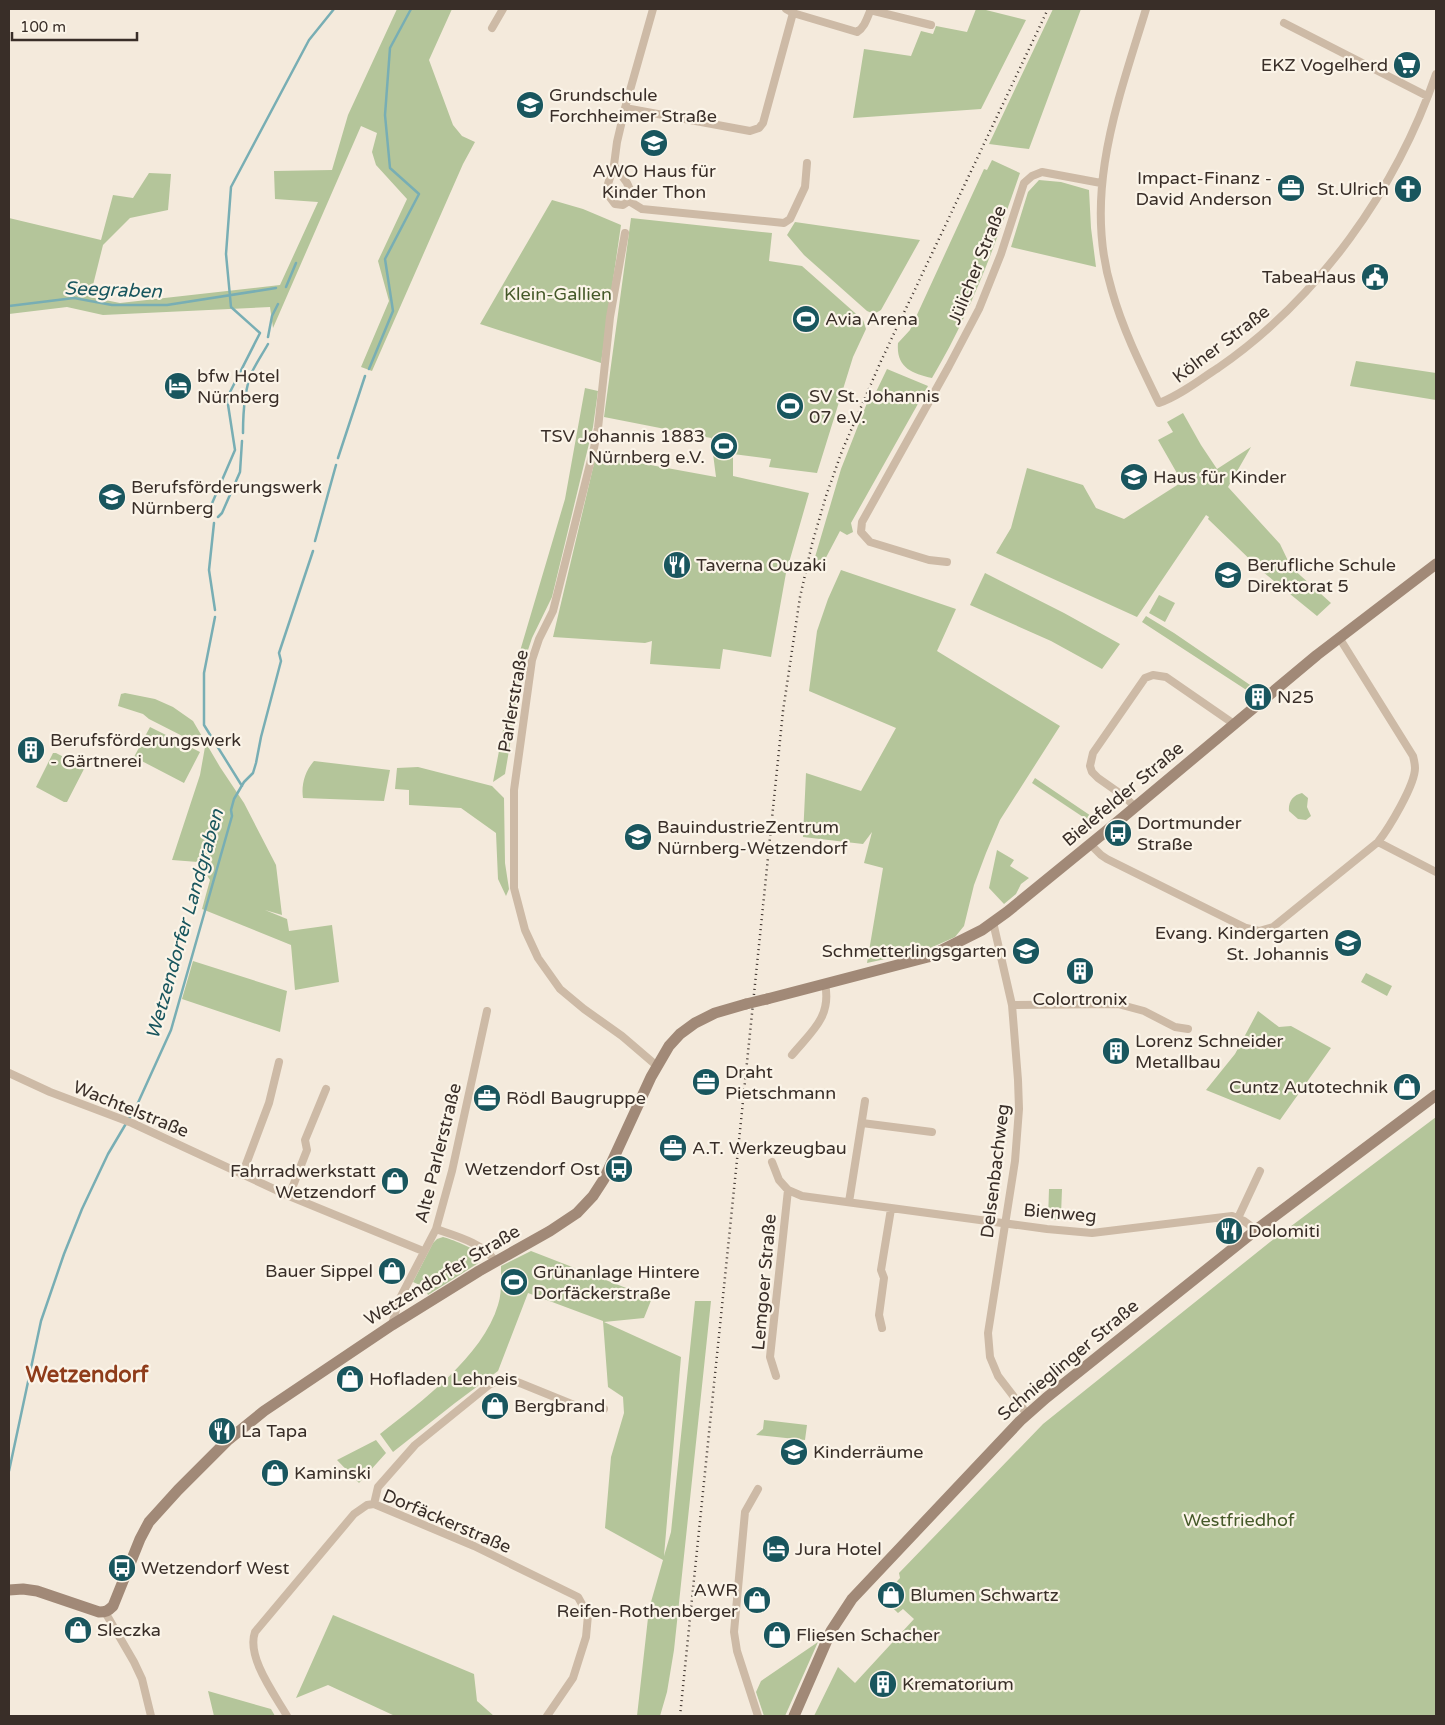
<svg xmlns="http://www.w3.org/2000/svg" width="1445" height="1725" viewBox="0 0 1445 1725" font-family="'Varela Round',sans-serif">
<style>
.green{fill:#b4c59a}
.lines{fill:none;stroke-linecap:round;stroke-linejoin:round}
.stream{stroke:#78aeb4;stroke-width:2.5}
.street{stroke:#cdbaa6;stroke-width:8}
.secondary{stroke:#a18977;stroke-width:11}
.rail{stroke:#392e28;stroke-width:2.5;stroke-dasharray:1 4;stroke-linecap:butt}
.secondary-bridge{stroke:#a18977;stroke-width:11}
.labels{text-anchor:middle;stroke-width:4.5;stroke-linejoin:round;paint-order:stroke}
.poi-label{font-size:18px;fill:#392e28;stroke:#fbf4e8;text-anchor:start}
.street-label{font-size:18px;fill:#392e28;stroke:#fbf4e8}
.park-label{font-size:18px;fill:#455929;stroke:#fbf4e8}
.water-label{font-size:19px;font-style:italic;fill:#19565e;stroke:#fbf4e8}
.district-label{font-size:22px;font-weight:bold;fill:#8f3c1a;stroke:#fbf4e8}
</style>
<rect width="100%" height="100%" fill="#f4eadc"/>
<path class="green" d="M397,9H452L429,60L453,125L462,136L475,142L463,164L372,371L361,367L389,301L378,261L407,199L376,165L372,152L377,133L361,126L273,328L270,307L103,315L67,307L9,314V218L101,240L113,195L133,198L149,173L171,174L168,210L130,218L103,245L90,297L120,303L280,285L318,202L275,199L274,171L332,170L348,115Z
M976,9H982L1026,20L981,109L853,118L864,49L911,56L921,31L933,34L936,26L967,32Z
M1053,9H1081L1029,149L989,144Z
M992,160L1020,173C995,245 972,311 932,378C911,373 896,367 898,343L910,330L984,169L987,170Z
M1039,180L1061,182L1089,190L1091,228L1096,267L1011,247L1028,192Z
M552,200L583,209L621,225L601,363L480,324Z
M631,218L772,233L769,261L802,266L863,320L866,329L853,357L817,473L769,467L771,459L733,454V476L809,493L786,573L771,657L723,649L720,669L650,664L652,641L645,643L553,637L596,455L716,477L711,438L604,417Z
M795,222L920,240L881,310L874,314L867,311L804,255L787,235Z
M1356,361L1436,373V400L1350,386Z
M887,369L928,386L851,523L853,532L847,535L840,531L821,567L813,564L841,469L867,403L875,394Z
M585,388L598,391L593,427L552,597L532,638L524,662L505,774L493,782L515,668L565,499Z
M1183,413L1201,445L1217,469L1251,447L1228,487L1280,544L1291,567L1331,603L1317,616L1263,572L1208,519L1209,517L1206,515L1137,617L996,553L1011,528L1027,468L1083,485L1096,508L1124,519L1182,482L1158,440L1173,432L1167,422Z
M841,570L956,609L937,651L1060,726L1000,820L986,853L974,885L964,926L955,937L926,950L867,963L883,868L864,863L872,832L863,844L803,837L806,773L861,791L896,728L809,691L817,631L828,599Z
M985,573L1064,613L1120,644L1102,669L1051,641L970,605Z
M1159,595L1175,603L1165,622L1149,613Z
M1146,616L1174,633L1256,689L1251,693L1142,622Z
M125,693L155,699L173,707L193,721L220,767L244,803L276,865L282,915L265,910L287,919L289,931L332,925L339,982L295,990L291,945L202,909L210,880L198,862L172,860L200,775L205,747H204L149,719L143,714L118,706L121,694Z
M150,727L200,752L184,783L134,757Z
M53,753H56L83,767L84,769L67,802H64L36,787Z
M314,761L390,770L384,801L303,798C301,785 305,771 314,761Z
M418,767L492,786L504,798L505,863L509,889L506,896L498,879L496,833L461,808L409,805V790L395,789L397,768Z
M1035,778L1097,820L1092,823L1032,783Z
M1302,793L1308,798L1307,807L1311,816L1306,820L1298,819L1289,811C1288,802 1293,795 1302,793Z
M997,850L1014,860L1010,866L1029,878L1021,884L1016,894L1004,904L989,888Z
M193,961L287,991L280,1032L182,999Z
M1366,973L1392,986L1387,996L1361,982Z
M1258,1011L1279,1027L1291,1026L1331,1048L1280,1120L1206,1090L1235,1054Z
M1436,1117V1716H814L838,1667L855,1683L914,1619L903,1609L898,1613L878,1594L886,1586L890,1589L900,1578L899,1573L1043,1424L1270,1242Z
M1049,1189H1062L1061,1215H1058V1220H1048Z
M443,1237C451,1239 474,1248 479,1254C482,1257 481,1258 480,1262L428,1295L426,1290L422,1293V1286L413,1282L433,1243L437,1239Z
M531,1251L652,1298L644,1318L604,1322L681,1357L664,1556L671,1532L695,1301H711L674,1650L667,1692L660,1716H637L649,1609L663,1560L605,1528L611,1457L624,1413L623,1397L608,1387L603,1321L528,1293L498,1371L455,1403L393,1452L380,1434C421,1402 483,1356 498,1305C502,1293 501,1279 501,1266Z
M764,1420L807,1425L805,1440L756,1435L763,1429Z
M376,1440L386,1453L359,1483L337,1460Z
M333,1615L474,1674L477,1701L494,1716H395L328,1685L296,1698Z
M818,1642L785,1716H764L756,1692L761,1681Z
M208,1691L271,1709L275,1716H214Z"/>
<g class="lines">
<path class="stream" d="M286,287L296,263
M9,306L74,298L112,305H167L276,288
M268,337L272,316L278,304
M369,369L393,311L385,259L419,194L390,168L385,115L390,48L411,9
M243,433C243,413 244,390 252,372C257,362 263,353 268,344
M338,458L365,376
M210,508L235,450L227,398L260,333L231,307L226,254L231,187L309,40L334,9
M218,517L222,513L240,472L242,441
M214,523L209,570L215,610
M315,541L336,465
M215,617L204,673V725L242,786
M9,1471L41,1321L64,1254L82,1209L108,1154L137,1105L171,1030L232,816L231,810L234,799L244,782L253,773L256,763L261,737L281,661L279,653L313,551"/>
<path class="street" d="M786,9L793,13L857,32C865,27 867,18 871,9
M1146,9C1118,101 1082,194 1112,291C1123,330 1141,366 1159,403C1181,395 1199,380 1218,368C1319,298 1396,190 1436,74
M870,10L931,25
M1284,23L1427,96
M492,28L503,9
M625,108L750,131L759,128L763,123L793,13
M614,165L627,183L632,194L629,201L623,205L615,204L609,196L608,184L614,165L617,142L625,108L653,9
M629,201L642,209L784,223L790,219L805,187L807,163
M625,233L610,317L598,428L594,448L553,611L539,639L532,660L514,790V888L525,930L538,958L560,989L584,1009L622,1036L657,1066
M947,562L929,560L870,542L861,532L862,522L949,366L979,309L1001,254L1024,183L1032,176L1042,172L1101,183
M1135,807L1125,797L1098,778L1092,772L1090,766L1093,753L1145,678L1153,675L1166,677L1234,724
M1378,842L1436,872
M1090,844L1101,855L1107,859L1246,928L1259,931L1273,927L1378,842C1389,828 1415,785 1415,768C1415,764 1414,760 1413,756L1340,639
M993,922L1012,1005L1018,1080L1019,1109L1015,1161L988,1333L990,1357L998,1376L1027,1414
M1012,1005L1118,1004L1144,1011L1175,1027L1188,1029
M792,1055C811,1032 832,1017 825,984
M9,1073L50,1092L132,1123L289,1196L423,1251
M862,1123L932,1132
M772,1162L779,1180L788,1190L802,1196L1047,1229L1092,1233L1232,1216L1244,1221L1256,1230
M242,1175L269,1103L279,1062
M289,1196L307,1150L305,1140L326,1089
M849,1202L865,1101
M1238,1218L1260,1171
M436,1229C456,1236 483,1243 495,1261
M392,1325L398,1302L436,1229L452,1171L487,1011
M882,1328L879,1315L884,1278L881,1270L891,1209
M776,1376L770,1357L788,1190
M758,1489L745,1512L734,1632L737,1651L758,1716
M374,1504L378,1487L415,1445L489,1385L497,1381L510,1379L579,1407L604,1409
M105,1612L134,1662L142,1679L151,1716
M287,1716C275,1695 246,1657 255,1632L354,1514L367,1505L374,1504L474,1546L578,1597L588,1615L586,1637L573,1678L547,1716"/>
<path class="secondary" d="M767,999L928,957L982,930L1007,912L1110,828L1317,655L1436,564
M9,1590L23,1589L37,1591L99,1612C106,1612 108,1611 113,1606L140,1539L149,1522L178,1490L227,1441L264,1411L392,1325L479,1271L550,1231L577,1213L593,1196L604,1179L651,1077L669,1046L680,1034L695,1023L715,1013L746,1004
M794,1716L831,1631L852,1599L1020,1421L1046,1398L1256,1230L1436,1095"/>
<path class="rail" d="M680,1716L783,711L800,597L812,544L826,496L842,451L881,361L1048,9"/>
<path class="secondary-bridge" d="M746,1004L767,999"/>
</g>
<defs>
<symbol id="supermarket-disc" viewBox="-11 -11 22 22"><circle r="9.5" fill="#19565e" stroke="#fbf4e8"/><path d="M-6-5.5h2.5l.6 2H6L4.5 2H-2.5L-4.4-4H-6ZM-1.5 3.2a1.3 1.3 0 1 0 .1 0ZM3 3.2a1.3 1.3 0 1 0 .1 0Z" fill="#fff"/></symbol>
<symbol id="school-disc" viewBox="-11 -11 22 22"><circle r="9.5" fill="#19565e" stroke="#fbf4e8"/><path d="M0-5L7-2L0 1L-7-2ZM-4 1L0 2.5L4 1V4Q0 6-4 4Z" fill="#fff"/></symbol>
<symbol id="office-disc" viewBox="-11 -11 22 22"><circle r="9.5" fill="#19565e" stroke="#fbf4e8"/><path d="M-6-3h4V-5.5h4V-3h4V5H-6ZM-1-4.5V-3h2v-1.5ZM-6 0V1H6V0Z" fill="#fff"/></symbol>
<symbol id="church-disc" viewBox="-11 -11 22 22"><circle r="9.5" fill="#19565e" stroke="#fbf4e8"/><path d="M-1.2-6h2.4v3.5h3.3v2.4h-3.3V6h-2.4V-.1h-3.3v-2.4h3.3Z" fill="#fff"/></symbol>
<symbol id="civic-disc" viewBox="-11 -11 22 22"><circle r="9.5" fill="#19565e" stroke="#fbf4e8"/><path d="M-.6-6.5H3V-4.5H.6V-3L4-1V1h2V6H-6V1h2V-1L-.6-3ZM-1.2 2.5V6h2.4V2.5Z" fill="#fff"/></symbol>
<symbol id="stadium-disc" viewBox="-11 -11 22 22"><circle r="9.5" fill="#19565e" stroke="#fbf4e8"/><path d="M0-5a6.5 5 0 1 0 0 10a6.5 5 0 1 0 0-10ZM-3.5-1.8h7v3.6h-7Z" fill="#fff"/></symbol>
<symbol id="hotel-disc" viewBox="-11 -11 22 22"><circle r="9.5" fill="#19565e" stroke="#fbf4e8"/><path d="M-6-4.5h1.5V1H6V5H4.5V3h-9V5H-6ZM-4 0a1.8 1.8 0 1 1 3.6 0ZM.5 0V-2.5h3Q6-2.5 6 0Z" fill="#fff"/></symbol>
<symbol id="restaurant-disc" viewBox="-11 -11 22 22"><circle r="9.5" fill="#19565e" stroke="#fbf4e8"/><path d="M-5-6h1v4h1v-4h1v4h1v-4h1v5L-1.5 .5V6h-2V.5L-5-1ZM5-6V6H3V1.5H1.5Q1.5-4 5-6Z" fill="#fff"/></symbol>
<symbol id="building-disc" viewBox="-11 -11 22 22"><circle r="9.5" fill="#19565e" stroke="#fbf4e8"/><path d="M-4-6H4V6H1V3H-1V6H-4ZM-2.5-4.3h1.7v1.8h-1.7ZM.8-4.3h1.7v1.8H.8ZM-2.5-1h1.7V.8h-1.7ZM.8-1h1.7V.8H.8Z" fill="#fff"/></symbol>
<symbol id="bus-disc" viewBox="-11 -11 22 22"><circle r="9.5" fill="#19565e" stroke="#fbf4e8"/><path d="M-5-6H5V4H4V6H2V4H-2V6H-4V4H-5ZM-3.5-4V0h7V-4ZM-3.5 1.2v1.5H-2V1.2ZM2 1.2v1.5H3.5V1.2Z" fill="#fff"/></symbol>
<symbol id="shop-disc" viewBox="-11 -11 22 22"><circle r="9.5" fill="#19565e" stroke="#fbf4e8"/><path d="M-5-2.5h2.3a2.7 3.5 0 0 1 5.4 0H5L5.5 6h-11ZM-1.5-2.5h3a1.5 2.3 0 0 0-3 0Z" fill="#fff"/></symbol>
</defs>
<g fill-rule="evenodd">
<use href="#supermarket-disc" x="1391" y="49" width="32" height="32"/>
<use href="#school-disc" x="514" y="89" width="32" height="32"/>
<use href="#school-disc" x="638" y="127" width="32" height="32"/>
<use href="#office-disc" x="1275" y="172" width="32" height="32"/>
<use href="#church-disc" x="1392" y="173" width="32" height="32"/>
<use href="#civic-disc" x="1359" y="261" width="32" height="32"/>
<use href="#stadium-disc" x="790" y="303" width="32" height="32"/>
<use href="#hotel-disc" x="162" y="370" width="32" height="32"/>
<use href="#stadium-disc" x="774" y="390" width="32" height="32"/>
<use href="#stadium-disc" x="708" y="430" width="32" height="32"/>
<use href="#school-disc" x="1118" y="461" width="32" height="32"/>
<use href="#school-disc" x="96" y="481" width="32" height="32"/>
<use href="#restaurant-disc" x="661" y="549" width="32" height="32"/>
<use href="#school-disc" x="1212" y="559" width="32" height="32"/>
<use href="#building-disc" x="1242" y="681" width="32" height="32"/>
<use href="#building-disc" x="15" y="734" width="32" height="32"/>
<use href="#bus-disc" x="1102" y="817" width="32" height="32"/>
<use href="#school-disc" x="622" y="821" width="32" height="32"/>
<use href="#school-disc" x="1332" y="927" width="32" height="32"/>
<use href="#school-disc" x="1010" y="935" width="32" height="32"/>
<use href="#building-disc" x="1064" y="955" width="32" height="32"/>
<use href="#building-disc" x="1100" y="1035" width="32" height="32"/>
<use href="#office-disc" x="690" y="1066" width="32" height="32"/>
<use href="#shop-disc" x="1391" y="1071" width="32" height="32"/>
<use href="#office-disc" x="471" y="1082" width="32" height="32"/>
<use href="#office-disc" x="657" y="1132" width="32" height="32"/>
<use href="#bus-disc" x="603" y="1153" width="32" height="32"/>
<use href="#shop-disc" x="379" y="1165" width="32" height="32"/>
<use href="#restaurant-disc" x="1213" y="1215" width="32" height="32"/>
<use href="#shop-disc" x="376" y="1255" width="32" height="32"/>
<use href="#stadium-disc" x="498" y="1266" width="32" height="32"/>
<use href="#shop-disc" x="334" y="1363" width="32" height="32"/>
<use href="#shop-disc" x="479" y="1390" width="32" height="32"/>
<use href="#restaurant-disc" x="206" y="1415" width="32" height="32"/>
<use href="#school-disc" x="778" y="1436" width="32" height="32"/>
<use href="#shop-disc" x="259" y="1457" width="32" height="32"/>
<use href="#hotel-disc" x="760" y="1533" width="32" height="32"/>
<use href="#bus-disc" x="106" y="1552" width="32" height="32"/>
<use href="#shop-disc" x="875" y="1579" width="32" height="32"/>
<use href="#shop-disc" x="741" y="1584" width="32" height="32"/>
<use href="#shop-disc" x="62" y="1614" width="32" height="32"/>
<use href="#shop-disc" x="761" y="1619" width="32" height="32"/>
<use href="#building-disc" x="867" y="1668" width="32" height="32"/>
</g>
<g class="labels">
<g class="poi-label">
<text x="1388" y="71" text-anchor="end">EKZ Vogelherd</text>
<text x="549" y="101">Grundschule<tspan x="549" dy="21">Forchheimer Straße</tspan></text>
<text x="654" y="177" text-anchor="middle">AWO Haus für<tspan x="654" dy="21">Kinder Thon</tspan></text>
<text x="1272" y="184" text-anchor="end">Impact-Finanz -<tspan x="1272" dy="21">David Anderson</tspan></text>
<text x="1389" y="195" text-anchor="end">St.Ulrich</text>
<text x="1356" y="283" text-anchor="end">TabeaHaus</text>
<text x="825" y="325">Avia Arena</text>
<text x="197" y="382">bfw Hotel<tspan x="197" dy="21">Nürnberg</tspan></text>
<text x="809" y="402">SV St. Johannis<tspan x="809" dy="21">07 e.V.</tspan></text>
<text x="705" y="442" text-anchor="end">TSV Johannis 1883<tspan x="705" dy="21">Nürnberg e.V.</tspan></text>
<text x="1153" y="483">Haus für Kinder</text>
<text x="131" y="493">Berufsförderungswerk<tspan x="131" dy="21">Nürnberg</tspan></text>
<text x="696" y="571">Taverna Ouzaki</text>
<text x="1247" y="571">Berufliche Schule<tspan x="1247" dy="21">Direktorat 5</tspan></text>
<text x="1277" y="703">N25</text>
<text x="50" y="746">Berufsförderungswerk<tspan x="50" dy="21">- Gärtnerei</tspan></text>
<text x="1137" y="829">Dortmunder<tspan x="1137" dy="21">Straße</tspan></text>
<text x="657" y="833">BauindustrieZentrum<tspan x="657" dy="21">Nürnberg-Wetzendorf</tspan></text>
<text x="1329" y="939" text-anchor="end">Evang. Kindergarten<tspan x="1329" dy="21">St. Johannis</tspan></text>
<text x="1007" y="957" text-anchor="end">Schmetterlingsgarten</text>
<text x="1080" y="1005" text-anchor="middle">Colortronix</text>
<text x="1135" y="1047">Lorenz Schneider<tspan x="1135" dy="21">Metallbau</tspan></text>
<text x="725" y="1078">Draht<tspan x="725" dy="21">Pietschmann</tspan></text>
<text x="1388" y="1093" text-anchor="end">Cuntz Autotechnik</text>
<text x="506" y="1104">Rödl Baugruppe</text>
<text x="692" y="1154">A.T. Werkzeugbau</text>
<text x="600" y="1175" text-anchor="end">Wetzendorf Ost</text>
<text x="376" y="1177" text-anchor="end">Fahrradwerkstatt<tspan x="376" dy="21">Wetzendorf</tspan></text>
<text x="1248" y="1237">Dolomiti</text>
<text x="373" y="1277" text-anchor="end">Bauer Sippel</text>
<text x="533" y="1278">Grünanlage Hintere<tspan x="533" dy="21">Dorfäckerstraße</tspan></text>
<text x="369" y="1385">Hofladen Lehneis</text>
<text x="514" y="1412">Bergbrand</text>
<text x="241" y="1437">La Tapa</text>
<text x="813" y="1458">Kinderräume</text>
<text x="294" y="1479">Kaminski</text>
<text x="795" y="1555">Jura Hotel</text>
<text x="141" y="1574">Wetzendorf West</text>
<text x="738" y="1596" text-anchor="end">AWR<tspan x="738" dy="21">Reifen-Rothenberger</tspan></text>
<text x="910" y="1601">Blumen Schwartz</text>
<text x="97" y="1636">Sleczka</text>
<text x="796" y="1641">Fliesen Schacher</text>
<text x="902" y="1690">Krematorium</text>
</g>
<g class="street-label">
<text transform="translate(977 265) rotate(-68)" y="6">Jülicher Straße</text>
<text transform="translate(1221 344) rotate(-37)" y="6">Kölner Straße</text>
<text transform="translate(513 701) rotate(-80)" y="6">Parlerstraße</text>
<text transform="translate(1123 794) rotate(-40)" y="6">Bielefelder Straße</text>
<text transform="translate(131 1109) rotate(22)" y="6">Wachtelstraße</text>
<text transform="translate(438 1153) rotate(-76)" y="6">Alte Parlerstraße</text>
<text transform="translate(995 1171) rotate(-83)" y="6">Delsenbachweg</text>
<text transform="translate(1060 1213) rotate(5)" y="6">Bienweg</text>
<text transform="translate(442 1275) rotate(-31)" y="6">Wetzendorfer Straße</text>
<text transform="translate(764 1282) rotate(-85)" y="6">Lemgoer Straße</text>
<text transform="translate(1068 1360) rotate(-40)" y="6">Schnieglinger Straße</text>
<text transform="translate(447 1521) rotate(23)" y="6">Dorfäckerstraße</text>
</g>
<g class="park-label">
<text x="558" y="300">Klein-Gallien</text>
<text x="1239" y="1526">Westfriedhof</text>
</g>
<g class="water-label">
<text transform="translate(113 289) rotate(2)" y="7">Seegraben</text>
<text transform="translate(184 924) rotate(-74)" y="7">Wetzendorfer Landgraben</text>
</g>
<g class="district-label">
<text x="87" y="1382">Wetzendorf</text>
</g>
</g>
<rect width="1445" height="1725" fill="none" stroke="#392e28" stroke-width="20"/>
<path d="M12 32v8h125v-8" fill="none" stroke="#392e28" stroke-width="2.5"/>
<text x="20" y="32" font-size="15" fill="#392e28" stroke="#fbf4e8" stroke-width="4" paint-order="stroke">100 m</text>
</svg>
